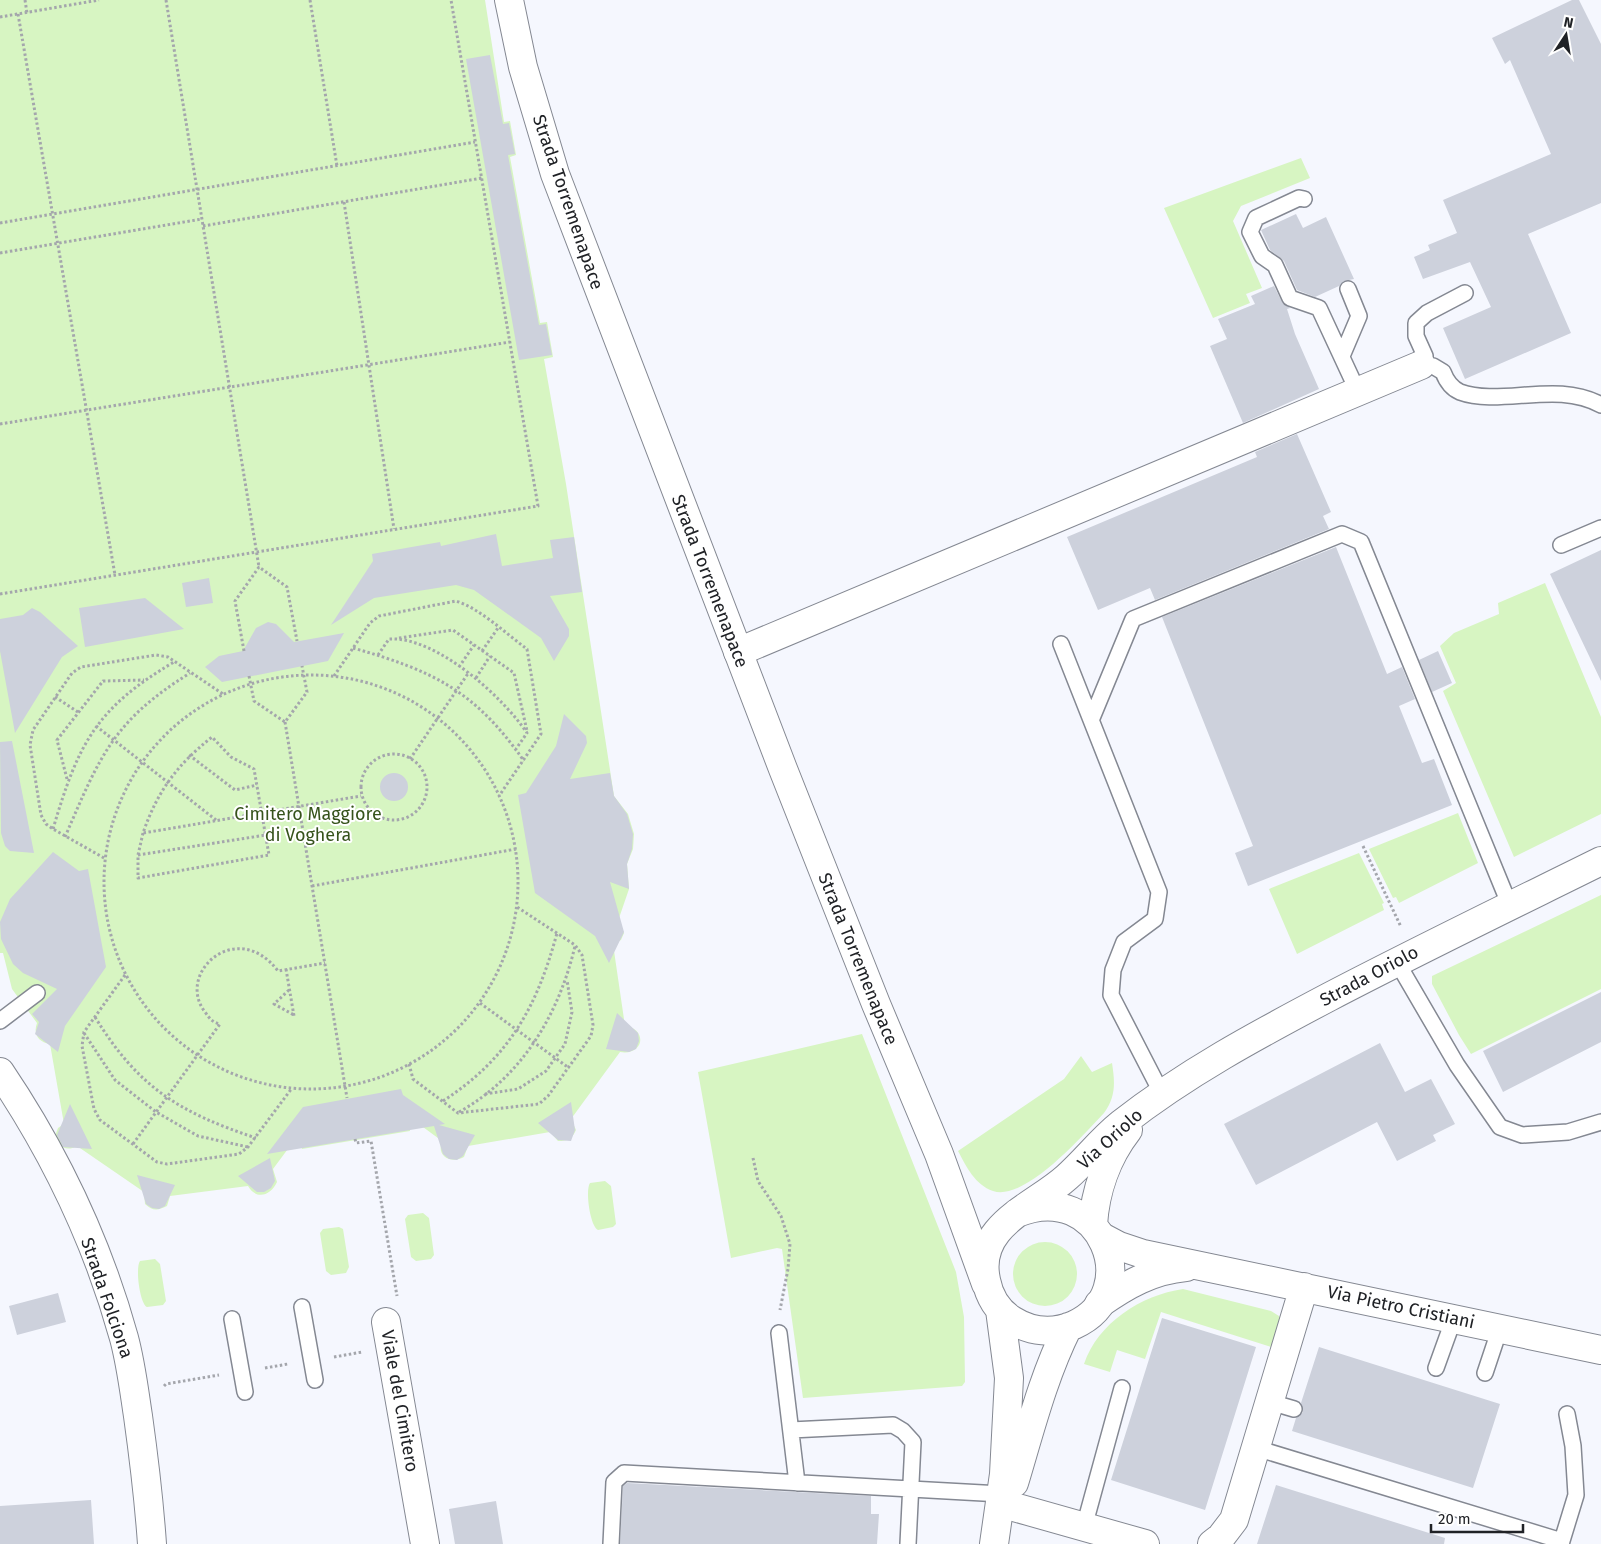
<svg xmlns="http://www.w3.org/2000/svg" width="1601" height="1544" viewBox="0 0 1601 1544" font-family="'Fira Sans',sans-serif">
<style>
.green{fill:#d7f5c2}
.building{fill:#cdd1dc}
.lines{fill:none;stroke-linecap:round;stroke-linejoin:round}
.lane-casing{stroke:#848892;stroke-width:18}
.street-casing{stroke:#848892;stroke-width:30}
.secondary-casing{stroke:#848892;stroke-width:30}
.path{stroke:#a4a6ac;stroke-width:3;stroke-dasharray:2.5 2.5;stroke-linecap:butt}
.lane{stroke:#fff;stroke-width:15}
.street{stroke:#fff;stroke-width:28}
.secondary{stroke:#fff;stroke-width:28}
.labels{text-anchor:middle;stroke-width:4;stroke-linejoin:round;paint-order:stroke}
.street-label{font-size:18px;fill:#202226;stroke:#fff}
.park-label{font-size:18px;fill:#36531b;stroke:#fff}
</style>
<rect width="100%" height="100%" fill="#f5f7fe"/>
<path class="green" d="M0,0H485L504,122L510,121L516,155L510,157L540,323L547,322L553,357L544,359L566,484L614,796L628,814L634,834L633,849L627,864L629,889L618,921L624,933L621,940L613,944L625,1026C648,1029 644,1056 620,1052L571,1119L576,1130C572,1139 568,1141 558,1141L550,1132L468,1146L464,1157C451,1164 436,1157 442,1141L408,1116L410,1131L302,1149L299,1134L273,1169L277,1182C271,1195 257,1201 248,1186L170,1196L167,1206C157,1211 153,1211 145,1204L144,1192L77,1146C66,1152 59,1147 55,1136L58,1128L64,1124L50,1044C38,1042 33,1034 37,1023L12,989L3,953H0Z
M1301,158L1310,178L1241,206L1233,221L1262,288L1246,294L1250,303L1213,318L1164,208Z
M1545,583L1601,717V814L1514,857L1443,691L1456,683L1440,646L1454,633L1499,614L1498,603Z
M1458,813L1478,863L1399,903L1396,897L1393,898L1369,849Z
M1359,853L1384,903L1382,904L1384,910L1297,954L1269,889Z
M1601,895V989L1471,1054L1459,1035L1432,984V976Z
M862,1034L956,1272L964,1317L965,1382L962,1386L803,1398L782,1249L777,1248L731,1258L698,1072Z
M1081,1056L1092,1072L1112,1063C1115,1082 1116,1097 1104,1113C1084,1134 1025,1202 993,1191C975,1185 966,1166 958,1151L1064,1079Z
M605,1181L611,1186L616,1224L613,1227L598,1230C590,1226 585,1190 590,1183Z
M423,1213L429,1218L434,1255L431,1259L416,1261L411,1257L405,1219L408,1215Z
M339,1227L343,1229L349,1267L346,1273L331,1275L326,1271L320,1233L323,1229Z
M1013 1274a32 32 0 1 1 64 0a32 32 0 1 1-64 0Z
M155,1259L160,1264L166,1301L163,1305L147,1307C140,1304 135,1268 140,1261Z
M1183,1289L1271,1311L1279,1316L1282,1326L1274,1348L1161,1312L1145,1359L1117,1350L1110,1372L1084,1364C1098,1323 1141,1295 1183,1289Z"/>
<path class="building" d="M1572,0H1579L1601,44V203L1528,234L1571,333L1465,379L1443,328L1491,307L1470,262L1423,279L1414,257L1430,250L1428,245L1457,233L1443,200L1551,154L1510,60L1505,64L1492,38Z
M490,55L503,124L509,123L515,154L508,155L539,325L546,324L552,355L519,360L466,59Z
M1296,214L1303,228L1326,217L1354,279L1344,281L1339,286L1315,297L1297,290L1284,261L1270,250L1261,230Z
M1274,286L1282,302L1290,308L1287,309L1295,334L1319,389L1243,423L1210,346L1227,339L1218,319L1255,304L1251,296Z
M1297,434L1331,512L1323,516L1329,529L1155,600L1150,588L1098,610L1067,537L1257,457L1255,452Z
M496,534L502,566L553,558L550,540L574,537L582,592L550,596L569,629V636L554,661L541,638L474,590L456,585L374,598L331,625L373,561L372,554L440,542L441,546Z
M1336,547L1387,674L1402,667L1415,699L1399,706L1422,763L1434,759L1452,805L1248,886L1235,853L1253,846L1162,617Z
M1601,550V681L1550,574Z
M209,578L213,603L186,607L182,583Z
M145,598L184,629L85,647L79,608Z
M32,608L40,612L78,646L62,657L15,733L0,651V619L23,615Z
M268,622L276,624L294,642L344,633L328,661L222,682L205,667L219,656L243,651L256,628Z
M1438,651L1452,683L1432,692L1419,660Z
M564,714L586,736L587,743L570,779L610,773L614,796L627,814L633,834L632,849L627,864L629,889L610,882L624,932L609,963L595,936L535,893L518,795L526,793L556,746Z
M12,741L34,853L10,851L5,846L1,833L0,742Z
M380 787a14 14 0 1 1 28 0a14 14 0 1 1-28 0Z
M53,852L79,871L88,869L106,967L65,1026L58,1052L35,1034L39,1022L32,1014L57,989L23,973L13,964L1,939L0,922L10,899Z
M1601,992V1042L1503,1092L1483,1051Z
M617,1013L638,1033L639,1041L636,1049L629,1052L606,1049Z
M1380,1043L1405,1092L1431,1079L1455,1124L1433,1135L1436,1141L1397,1161L1377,1122L1256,1185L1224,1124Z
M401,1089L403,1095L445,1124L439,1125L475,1135L463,1156L457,1160L449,1159L443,1154L434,1126L267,1154L303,1107Z
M571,1102L575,1130L571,1141L558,1140L538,1123Z
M70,1104L92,1149L63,1147L57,1135Z
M270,1158L275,1181L271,1188L264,1192H257L238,1176Z
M137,1175L175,1185L165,1206L159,1209L152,1208L146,1204Z
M58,1293L66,1322L17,1335L9,1306Z
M1162,1318L1256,1347L1205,1510L1111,1480Z
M1319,1347L1500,1404L1473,1488L1292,1431L1296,1418L1303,1412L1301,1403Z
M627,1483L871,1496V1514H879L877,1544H620L623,1486Z
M1276,1485L1445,1538L1444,1544H1257Z
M91,1500L94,1544H0V1506Z
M496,1501L503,1544H455L449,1509Z"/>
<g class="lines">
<defs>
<path id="lane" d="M1304,199L1299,198L1256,218L1250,232L1262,256L1275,265L1290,298L1319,308L1358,392
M1465,293L1427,313L1416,323V336L1425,356L1421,365L1433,366L1443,372C1446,380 1451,388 1460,392C1501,407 1557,380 1601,405
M1342,356L1359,316L1348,289
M1561,545L1601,528
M1061,644L1159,892L1155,919L1124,942L1113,970L1111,995L1162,1094
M1092,718L1133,619L1342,534L1361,542L1510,906
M1397,962L1457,1065L1500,1127L1522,1135L1568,1132L1601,1122
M0,1021L37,993
M302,1307L315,1380
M232,1319L245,1392
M779,1333L797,1483
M1436,1368L1454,1318
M1485,1373L1500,1328
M1270,1402L1294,1409
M791,1430L893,1425L903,1431L913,1442L908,1544
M1256,1448L1562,1541
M1084,1527L1122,1388
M611,1544L614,1482L624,1473L1001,1494
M1561,1544L1576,1495L1573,1446L1567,1414"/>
<path id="street" d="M738,652L1421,365
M0,1072C54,1152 98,1244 124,1338C131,1364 134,1390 138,1416C144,1459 149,1501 152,1544
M1102,1237L1119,1246L1143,1254L1601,1350
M1099,1304C1126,1285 1152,1270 1186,1267
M386,1322L425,1544
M1007,1505L1145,1544
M1212,1544L1221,1537L1234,1520L1304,1287"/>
<path id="secondary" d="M509,0L523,67L555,174L783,769L876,1004L939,1154L986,1284
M1017,1213C1102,1178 1146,1293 1074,1325C1053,1334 1031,1332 1012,1320C998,1311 989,1296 986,1280C974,1225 1034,1207 1067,1177C1086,1160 1101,1140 1121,1124C1186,1073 1257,1035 1329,997C1419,950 1510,906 1601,861
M1093,1225C1095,1191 1107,1157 1128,1130
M1014,1483C1030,1430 1043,1377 1068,1327
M994,1544L1004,1474L1009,1378L1000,1310"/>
</defs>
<use href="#lane" class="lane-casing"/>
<use href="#street" class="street-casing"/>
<use href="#secondary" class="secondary-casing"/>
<path class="path" d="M25,0L27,13
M166,0L259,567
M310,0L337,166
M18,14L115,575
M0,17L99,0
M344,202L394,529
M0,223L475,142
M203,226L482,178
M0,253L202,219
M0,424L510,342
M0,594L538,506L451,0
M399,638L453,630L514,673L527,731
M353,648C434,671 475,691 524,761
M244,651L235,601L259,567L287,587L297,641
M482,651L498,628
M378,655L389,639C436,636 503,697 527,733L516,749
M459,667L474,645
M104 882a207 207 0 1 1 414 0a207 207 0 1 1-414 0Z
M249,676L254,701L285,722L307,692L302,666
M334,676L370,623L379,616L456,601C481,609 505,633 527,649L541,734L499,796
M476,678L490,656
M55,697L78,712
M285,722L347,1098
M96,726L216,820
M361 787a33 33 0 1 1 66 0a33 33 0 1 1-66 0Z
M189,755L235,790L257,785
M410,759L469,672
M67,779L57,740L103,681L144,680
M53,829C78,744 96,708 174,662
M143,833L138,855V878L269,855L254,769L231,757L212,737C177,765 158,790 143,833C216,821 288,808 361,796
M65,837C100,756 113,721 190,673
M1363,846L1401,927
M138,855L266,835
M104,858L53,829L46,824L41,815L30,745L33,730L72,673L81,667L156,655L168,657L223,694
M312,886L516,849
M286,969L294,1016
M125,975L84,1032L82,1046L94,1109L100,1120L157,1162L167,1164L239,1154L248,1147L292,1088
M289,990L274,1004L294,1015
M480,1003L569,1068
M95,1017C138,1087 178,1112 256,1138
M84,1033L115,1080L156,1112L198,1136L248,1147
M409,1064L413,1079L458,1113L539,1104L548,1096L591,1036L593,1025L582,955L575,945L517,907
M485,1094L518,1089L546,1071L565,1044L572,1012L567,980
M443,1101C509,1058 537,1007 557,933
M459,1112C522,1077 559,1014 575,946
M355,1139L356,1143L371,1141L397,1296
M133,1144L220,1024C212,1022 210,1019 205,1012C175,973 237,917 278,971L325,963
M753,1158L758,1181L781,1216L790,1244L788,1269L780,1310
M334,1357L362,1352
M265,1368L288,1364
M164,1386L166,1384L219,1375"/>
<use href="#lane" class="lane"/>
<use href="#street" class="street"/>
<use href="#secondary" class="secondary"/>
</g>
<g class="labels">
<g class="street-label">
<text transform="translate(568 202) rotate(71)" y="6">Strada Torremenapace</text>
<text transform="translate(710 581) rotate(69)" y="6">Strada Torremenapace</text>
<text transform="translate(858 959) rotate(68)" y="6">Strada Torremenapace</text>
<text transform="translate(1369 976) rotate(-28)" y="6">Strada Oriolo</text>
<text transform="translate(1110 1139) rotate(-42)" y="6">Via Oriolo</text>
<text transform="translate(107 1298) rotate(71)" y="6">Strada Folciona</text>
<text transform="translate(1401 1307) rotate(12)" y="6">Via Pietro Cristiani</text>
<text transform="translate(400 1401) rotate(80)" y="6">Viale del Cimitero</text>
</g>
<g class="park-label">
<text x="308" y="820">Cimitero Maggiore<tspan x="308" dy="21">di Voghera</tspan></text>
</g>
</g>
<g transform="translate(1566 35) rotate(12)" stroke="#ffffff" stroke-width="4" paint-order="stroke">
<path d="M0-4L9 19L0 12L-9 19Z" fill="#202226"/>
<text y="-8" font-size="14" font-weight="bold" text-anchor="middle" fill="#202226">N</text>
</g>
<path d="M1431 1524v8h92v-8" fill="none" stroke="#202226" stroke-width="2.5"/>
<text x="1438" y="1524" font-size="15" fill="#202226" stroke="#ffffff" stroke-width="4" paint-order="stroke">20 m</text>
</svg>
